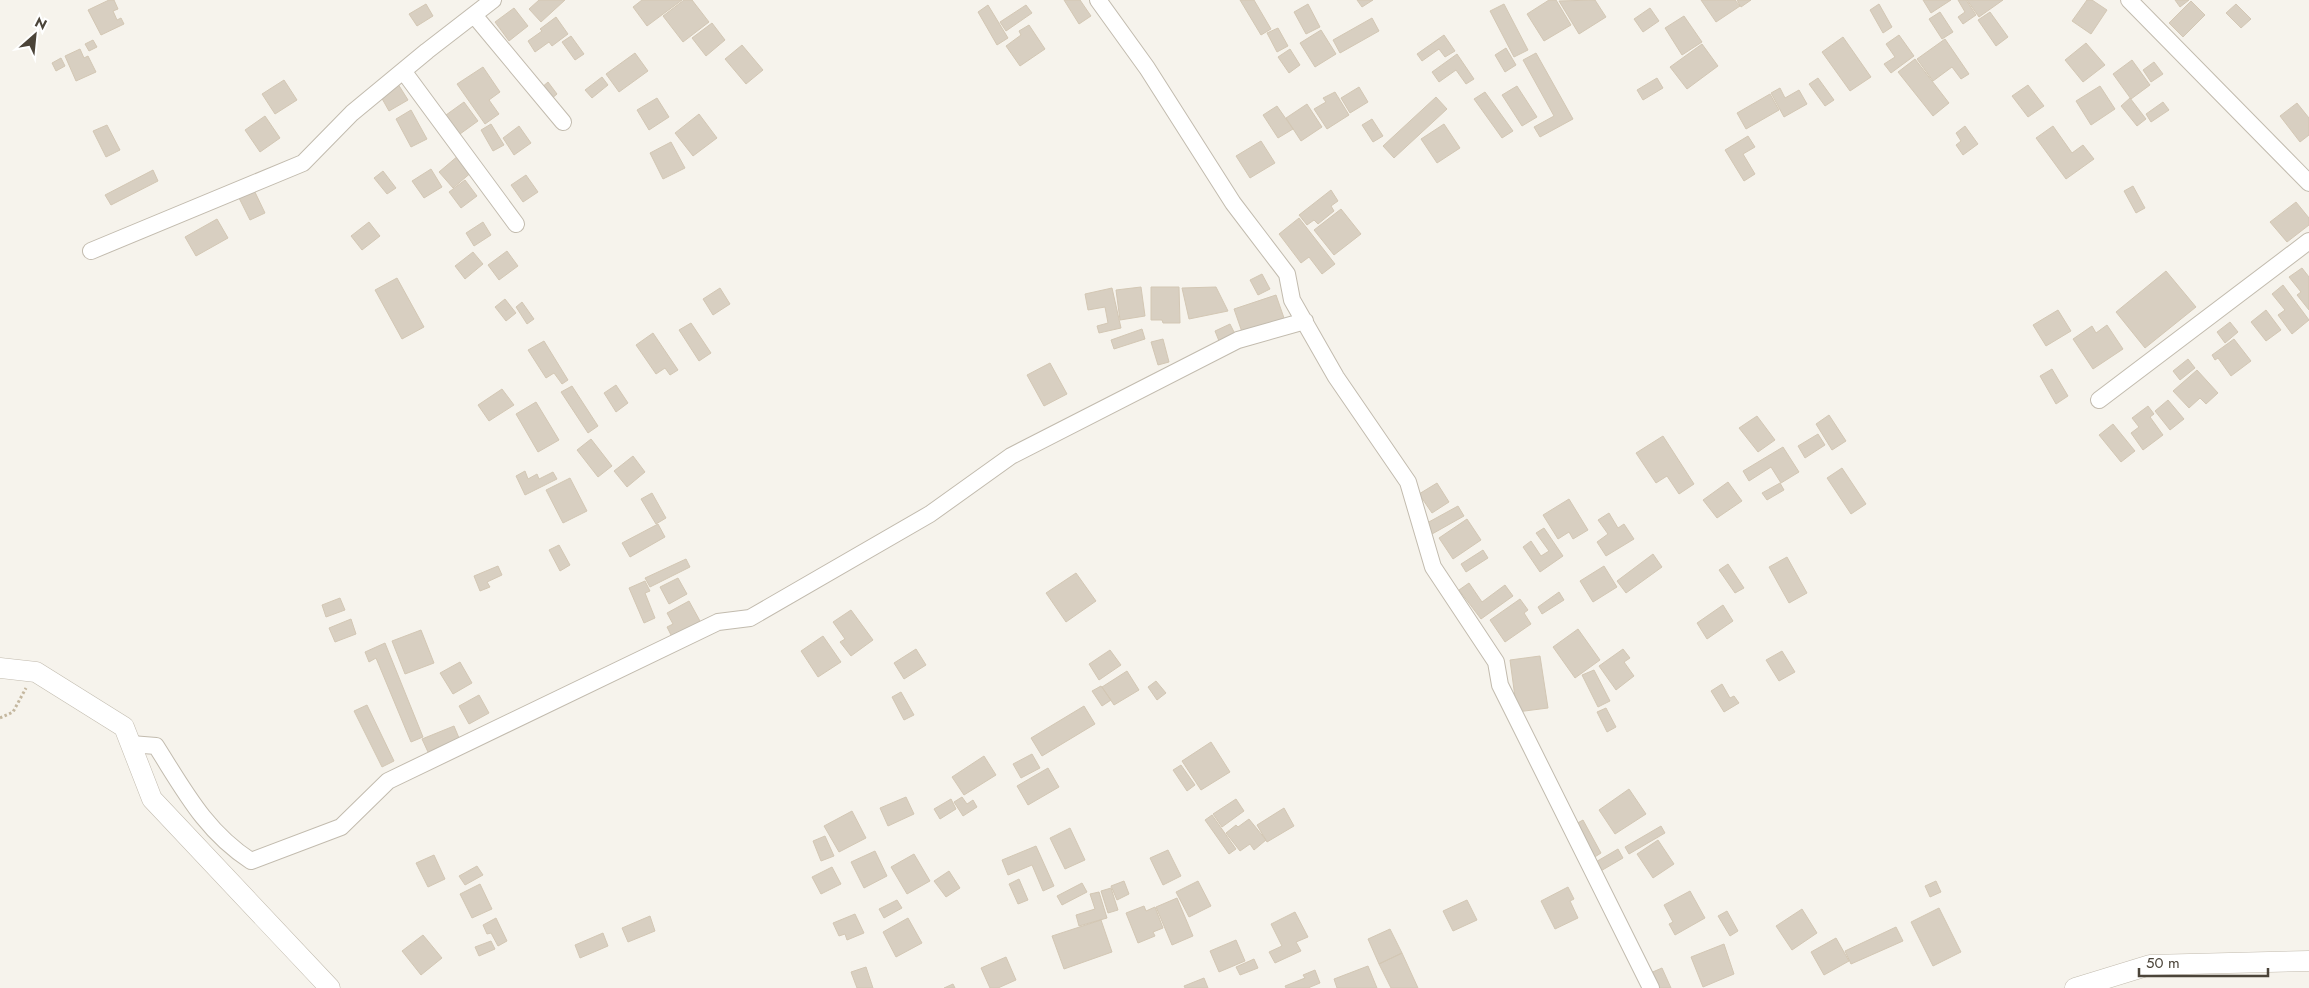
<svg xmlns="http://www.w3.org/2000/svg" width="2309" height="988" viewBox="0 0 2309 988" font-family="Jost,sans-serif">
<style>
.building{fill:#d8cfc1;stroke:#d3c7b4}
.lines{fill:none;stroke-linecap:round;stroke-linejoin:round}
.minor-casing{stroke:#c2bbae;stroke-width:18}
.tertiary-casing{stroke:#c2bbae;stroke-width:21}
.path{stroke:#c4b79f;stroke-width:3;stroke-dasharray:2.5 2.5;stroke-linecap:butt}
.minor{stroke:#fff;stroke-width:16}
.tertiary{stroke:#fff;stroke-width:20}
</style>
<rect width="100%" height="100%" fill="#f6f3ec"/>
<path class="building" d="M109,0H114L118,9L113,11L117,20L121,18L124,24L101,35L88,10Z
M539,0H565L541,22L529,9Z
M642,0H682L647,26L633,7Z
M684,0H692L709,22L683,42L663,16Z
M1064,0H1080L1091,16L1079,24Z
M1240,0H1254L1271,29L1261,35Z
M1357,0H1373L1362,7Z
M1549,0H1556L1571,25L1544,41L1527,14Z
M1595,0L1606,17L1579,34L1559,1Z
M1701,0H1735L1740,6L1716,22Z
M1737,0H1751L1741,7Z
M1923,0H1951L1931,13Z
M1958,0H1966L1976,15L1963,24L1958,17L1965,12Z
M1967,0H2003L1979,17Z
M2087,0H2092L2107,10L2091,34L2072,21Z
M2175,0H2189L2180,7Z
M2191,1L2205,15L2183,37L2169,23Z
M426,4L433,16L417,26L409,14Z
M1308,4L1320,27L1306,34L1294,12Z
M1504,4L1528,50L1514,57L1490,11Z
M1879,4L1892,27L1883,33L1870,10Z
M2236,4L2251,19L2241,28L2226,13Z
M988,5L1008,38L997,45L978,12Z
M1026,5L1032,13L1006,31L1000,22Z
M514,8L528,26L509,41L495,22Z
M1650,8L1659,21L1643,32L1634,19Z
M1940,12L1953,32L1942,39L1929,19Z
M1990,12L2008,37L1996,46L1978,20Z
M1684,16L1702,42L1682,55L1665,28Z
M556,17L568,34L552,46L549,42L535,52L528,41L542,31L540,29Z
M1372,18L1379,31L1340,53L1333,40Z
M712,23L725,40L706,56L692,38Z
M1029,25L1045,49L1020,66L1006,46L1021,35L1019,31Z
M1278,28L1288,46L1277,52L1267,33Z
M1321,30L1336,54L1315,67L1300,43Z
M1444,35L1455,51L1445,57L1439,49L1422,61L1417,54Z
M1899,35L1914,56L1891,73L1884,64L1895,57L1886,44Z
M571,36L584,54L575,60L562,42Z
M1843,37L1871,77L1850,91L1822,52Z
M1945,39L1969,74L1961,79L1952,67L1933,81L1917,59Z
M93,40L97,47L89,51L85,44Z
M2086,43L2105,65L2083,82L2065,60Z
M1702,44L1718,66L1687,89L1670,67Z
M742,45L763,70L746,84L725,59Z
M1506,48L1516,65L1505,72L1495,55Z
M80,49L84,58L88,56L96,72L76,81L65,56Z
M1290,49L1300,65L1289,73L1278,57Z
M635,53L648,71L619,92L606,74Z
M1536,53L1573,119L1540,137L1534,127L1554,116L1523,60Z
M1457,54L1474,79L1466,84L1456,70L1439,82L1432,72Z
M61,58L65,66L56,71L52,63Z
M1915,59L1949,103L1933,116L1898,72Z
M2132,60L2150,85L2131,99L2113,74Z
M2154,62L2163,74L2151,82L2143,70Z
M483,67L500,92L489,100L499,114L485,124L457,84Z
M602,77L608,85L592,98L585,90Z
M1657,78L1663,88L1643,100L1637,90Z
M1818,78L1834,100L1825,106L1809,84Z
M284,80L297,100L275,114L262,94Z
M548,82L557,94L550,100L541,88Z
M398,84L408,100L389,111L380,95Z
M2028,85L2044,106L2028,117L2012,96Z
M1517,86L1537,117L1522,126L1502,95Z
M2100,86L2115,109L2091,125L2076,101Z
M1359,87L1368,102L1350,113L1341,98Z
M1780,88L1785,98L1799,90L1807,104L1784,117L1771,93Z
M1335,92L1349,115L1327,129L1314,109L1326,102L1323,98Z
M1485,92L1513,131L1502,138L1474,99Z
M1770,94L1779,110L1746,129L1737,113Z
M1436,97L1447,109L1394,158L1383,146Z
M657,98L669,117L649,130L637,110Z
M2130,98L2146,119L2137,126L2121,106Z
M464,102L478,121L460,134L446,115Z
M2163,102L2169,110L2151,122L2146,114Z
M2297,103L2309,118V135L2300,142L2280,116Z
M1307,104L1322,127L1301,141L1286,118Z
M1277,106L1293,129L1278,138L1263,115Z
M411,110L427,139L411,147L396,119Z
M699,114L717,138L693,156L675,133Z
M265,116L280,138L260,152L245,130Z
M1372,119L1383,136L1373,142L1362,125Z
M491,124L504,145L493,151L481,130Z
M1444,124L1460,148L1437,163L1421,139Z
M107,125L120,150L106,157L93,131Z
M519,126L531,143L514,155L503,138Z
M1965,126L1978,144L1963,155L1956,145L1961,141L1956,133Z
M2053,126L2072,153L2083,145L2094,159L2066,179L2036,138Z
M1748,136L1755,147L1743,154L1755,174L1744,181L1725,150Z
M1261,141L1275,163L1250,178L1236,156Z
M671,142L685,168L663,179L650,153Z
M459,155L473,171L453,188L439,172Z
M431,169L442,187L424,198L412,181Z
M153,170L158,181L111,205L105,195Z
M383,171L396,188L387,194L374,178Z
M526,175L538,192L523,202L511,185Z
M465,180L477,196L461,208L449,192Z
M2133,186L2145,208L2136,213L2124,191Z
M253,188L265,213L250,220L238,196Z
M1331,190L1338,201L1331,206L1334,211L1318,224L1314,220L1307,225L1299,215Z
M2296,202L2309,218V225L2287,242L2270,222Z
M1341,209L1361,234L1334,255L1314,230Z
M1299,218L1335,264L1322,274L1309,257L1301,263L1279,234Z
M217,219L228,238L196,256L185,237Z
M369,222L380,236L362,250L351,236Z
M483,222L491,235L474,246L466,233Z
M507,251L518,266L499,280L488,265Z
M473,252L483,264L465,279L455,266Z
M2302,268L2309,277V310L2297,295L2301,292L2289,277Z
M2166,271L2196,307L2145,348L2116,312Z
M1262,274L1270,289L1258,295L1250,280Z
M397,278L424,327L402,339L375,290Z
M2283,285L2309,320L2292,334L2278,315L2285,310L2272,294Z
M1141,287L1145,316L1120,320L1116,290Z
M1151,287H1179L1180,323H1163L1162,320H1151Z
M1216,287L1228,311L1189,319L1182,288Z
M720,288L730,304L713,315L703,299Z
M1112,288L1121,328L1099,333L1097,326L1108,323L1105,307L1088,310L1085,294Z
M1276,295L1284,318L1242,332L1234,309Z
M505,299L516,313L506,321L495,307Z
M522,302L534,319L527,324L516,307Z
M2058,310L2071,331L2046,346L2033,325Z
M2266,310L2281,330L2266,341L2251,322Z
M2230,322L2238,332L2225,343L2217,332Z
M691,323L711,353L699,361L679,330Z
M1230,324L1235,334L1219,341L1215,331Z
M2107,325L2123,349L2093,369L2073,339L2092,326L2096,333Z
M1142,329L1145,339L1114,349L1111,340Z
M653,333L678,370L670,375L665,368L656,374L636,345Z
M1163,339L1169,362L1158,365L1151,342Z
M2234,339L2251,361L2231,376L2218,358L2215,360L2212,355Z
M544,341L568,380L562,384L554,373L546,378L528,350Z
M2188,359L2195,368L2180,380L2173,371Z
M1050,363L1067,394L1044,406L1027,375Z
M2052,369L2068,396L2056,404L2040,376Z
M2197,370L2218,393L2206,404L2200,398L2189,408L2173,391Z
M616,385L628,403L616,412L604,393Z
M572,386L598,426L588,433L561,392Z
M502,389L514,405L489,421L478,405Z
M2168,400L2184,419L2170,430L2155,411Z
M536,402L559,440L538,452L516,414Z
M2148,406L2154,414L2150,417L2163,435L2143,450L2131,433L2139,427L2132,418Z
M1829,415L1846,441L1832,450L1816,424Z
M1757,416L1775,440L1758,452L1739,428Z
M2113,424L2135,451L2121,462L2099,435Z
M1818,434L1825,445L1805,458L1798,446Z
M1663,436L1694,484L1679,494L1667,476L1656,483L1636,453Z
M591,439L612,466L598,477L577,450Z
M1783,447L1799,472L1781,483L1771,467L1749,481L1743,471Z
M633,456L645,472L627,487L614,471Z
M1842,468L1866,504L1851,514L1827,478Z
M525,471L528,479L537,474L539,479L553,472L557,479L525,495L516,476Z
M570,478L587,511L563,523L546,490Z
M1728,482L1742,501L1717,518L1703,500Z
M1437,483L1449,502L1432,513L1419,494Z
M1780,483L1784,490L1767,500L1762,493Z
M652,493L666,518L656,524L641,499Z
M1569,499L1588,530L1573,539L1569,532L1558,539L1543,515Z
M1458,506L1464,516L1432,534L1427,523Z
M1609,513L1618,528L1624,524L1634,539L1606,556L1597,542L1608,534L1598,520Z
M1467,519L1481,540L1453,559L1439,538Z
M658,524L665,537L630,557L622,543Z
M1544,528L1563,556L1540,572L1523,547L1531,541L1541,556L1549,551L1536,533Z
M559,545L570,565L560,571L549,550Z
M1483,550L1488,558L1466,572L1461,564Z
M1653,554L1662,567L1626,593L1617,581Z
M1787,557L1807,593L1789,603L1769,567Z
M686,559L690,567L650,587L645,578Z
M1728,564L1744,588L1735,593L1719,570Z
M498,566L502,575L487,582L490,587L480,591L474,576Z
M1604,566L1617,587L1593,602L1580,581Z
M1076,573L1096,601L1066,622L1046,593Z
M678,578L687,594L669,604L660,587Z
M645,581L650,591L645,593L655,618L644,623L629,588Z
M1469,583L1482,602L1505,585L1513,596L1481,619L1459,590Z
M1559,592L1564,600L1542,614L1538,607Z
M340,598L345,610L326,617L322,605Z
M1520,599L1528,610L1524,613L1531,624L1505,642L1490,620Z
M689,601L700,621L672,637L667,627L673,624L667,613Z
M1723,605L1733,621L1707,639L1697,623Z
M851,610L873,640L851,656L840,642L845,639L833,622Z
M351,619L356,634L335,642L329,628Z
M1578,629L1600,660L1575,678L1553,647Z
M421,630L434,663L405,674L392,641Z
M823,636L841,662L818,677L801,651Z
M385,643L423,737L411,742L376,658L369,662L365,652Z
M916,649L926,665L904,679L894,663Z
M1623,649L1630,658L1624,662L1634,676L1616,690L1599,666Z
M1110,650L1121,665L1099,680L1089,664Z
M1782,651L1795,672L1779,681L1766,660Z
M1540,656L1548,708L1517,712L1510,660Z
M460,662L472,683L453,694L440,673Z
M1594,670L1610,701L1598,707L1582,675Z
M1127,671L1139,690L1114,705L1102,687Z
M1156,681L1166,693L1157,700L1148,687Z
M1722,684L1730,698L1734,696L1739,703L1724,712L1711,691Z
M1101,686L1111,700L1102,706L1092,691Z
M901,692L914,715L904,720L892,697Z
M479,695L489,713L469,724L459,706Z
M367,705L394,761L382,767L354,711Z
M1084,706L1095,724L1042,756L1031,738Z
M1606,708L1616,727L1607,732L1597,712Z
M454,726L459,738L428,752L422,739Z
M1211,742L1230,772L1201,790L1182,761Z
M1032,754L1040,768L1021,778L1013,764Z
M984,756L996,775L964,795L952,777Z
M1181,765L1195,785L1187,791L1173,770Z
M1048,768L1059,787L1028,805L1017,786Z
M1629,789L1646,814L1615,834L1599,810Z
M906,797L914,814L888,826L880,808Z
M962,797L967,804L973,800L977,807L963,816L954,802Z
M951,799L956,809L940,819L934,809Z
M1236,799L1244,811L1222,827L1213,814Z
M1284,808L1294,826L1267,842L1257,825Z
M852,811L866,838L839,852L824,826Z
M1212,815L1236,849L1229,854L1205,820Z
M1249,819L1266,840L1254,850L1250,844L1240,851L1226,833L1236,825L1238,827Z
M1583,820L1601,853L1590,860L1572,826Z
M1661,826L1665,833L1629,854L1625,847Z
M1070,828L1085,860L1065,869L1050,838Z
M825,836L834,856L821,861L813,841Z
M1658,840L1674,864L1653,878L1637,854Z
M1036,846L1054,886L1043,891L1032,865L1008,875L1002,860Z
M1618,849L1623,858L1599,872L1594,863Z
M1168,850L1181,876L1163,885L1150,858Z
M875,851L887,876L864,888L851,862Z
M914,854L930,881L907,894L891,867Z
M434,855L445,879L428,887L416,863Z
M477,866L483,875L465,885L459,876Z
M832,867L841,884L821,894L812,877Z
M949,871L960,888L946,897L934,881Z
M1019,879L1028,900L1018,904L1009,884Z
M1124,881L1129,894L1117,900L1111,886Z
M1198,881L1211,906L1189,917L1176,892Z
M1936,881L1941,892L1930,897L1925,886Z
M1082,883L1087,892L1062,905L1057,896Z
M480,884L492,909L472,918L460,894Z
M1568,887L1574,899L1570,901L1578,918L1555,929L1541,901Z
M1111,888L1118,910L1108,913L1101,891Z
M1690,891L1705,918L1675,935L1669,924L1673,922L1664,905Z
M1099,892L1107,918L1079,926L1076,915L1095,909L1090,894Z
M1177,898L1193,936L1172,945L1156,907Z
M897,900L902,908L884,918L879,909Z
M1467,900L1477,920L1453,931L1443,911Z
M1144,906L1146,911L1155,907L1163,928L1153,932L1155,936L1138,943L1126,913Z
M1939,908L1961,952L1933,966L1911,922Z
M1802,909L1817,933L1792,950L1776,926Z
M1727,911L1738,931L1730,936L1718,916Z
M1295,912L1308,937L1296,942L1301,951L1275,963L1269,952L1282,946L1271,924Z
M855,914L864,933L847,940L845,934L839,936L833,923Z
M650,916L655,931L628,942L622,928Z
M496,918L507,941L498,946L491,933L487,934L483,925Z
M908,918L922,943L896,957L883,932Z
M1101,920L1112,952L1064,969L1052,936Z
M1896,927L1903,941L1851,964L1845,951Z
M1390,929L1402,953L1379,964L1368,939Z
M603,933L608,946L580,958L575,945Z
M423,935L442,958L421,975L402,951Z
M1836,938L1849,961L1824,975L1811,952Z
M1236,940L1245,961L1219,972L1210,951Z
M491,941L495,949L479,956L475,947Z
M1724,944L1734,974L1703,987L1691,957Z
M1402,953L1418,988H1391L1379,964Z
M1006,957L1016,980L998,988H990L981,968Z
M1254,959L1258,968L1240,975L1236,967Z
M1368,966L1377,988H1337L1334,979Z
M866,967L873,988H857L851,972Z
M1662,968L1671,988H1655L1648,974Z
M1315,970L1320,983L1308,988H1286L1285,986L1305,978L1303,975Z
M1204,978L1208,988H1185L1184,986Z
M953,984L955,988H944Z"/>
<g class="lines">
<defs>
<path id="minor" d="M1098,0L1147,68L1233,203L1287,274L1292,300L1336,377L1408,482L1433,567L1496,662L1500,685L1651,988
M2129,0L2309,183
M474,15L563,122
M404,72L516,224
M91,251L303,163L352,113L427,51L493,0
M2099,400L2309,241
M131,744L156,746C184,790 205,831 251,861L341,827L388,781L718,622L750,618L930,514L1011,456L1238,340L1305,321"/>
<path id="tertiary" d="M0,668L36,672L124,727L152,799L330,988
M2075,988L2150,965L2309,961"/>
</defs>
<use href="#minor" class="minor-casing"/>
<use href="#tertiary" class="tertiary-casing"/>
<path class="path" d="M0,718L13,712L26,688"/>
<use href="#minor" class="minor"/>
<use href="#tertiary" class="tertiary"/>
</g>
<g transform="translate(35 35) rotate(27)" stroke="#ffffff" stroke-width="4" paint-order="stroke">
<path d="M0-4L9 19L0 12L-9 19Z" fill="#4b4439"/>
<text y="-8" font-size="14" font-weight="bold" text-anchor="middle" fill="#4b4439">N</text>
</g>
<path d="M2139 968v8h129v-8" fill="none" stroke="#4b4439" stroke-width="2.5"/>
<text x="2146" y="968" font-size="15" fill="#4b4439" stroke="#ffffff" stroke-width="4" paint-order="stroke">50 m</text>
</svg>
